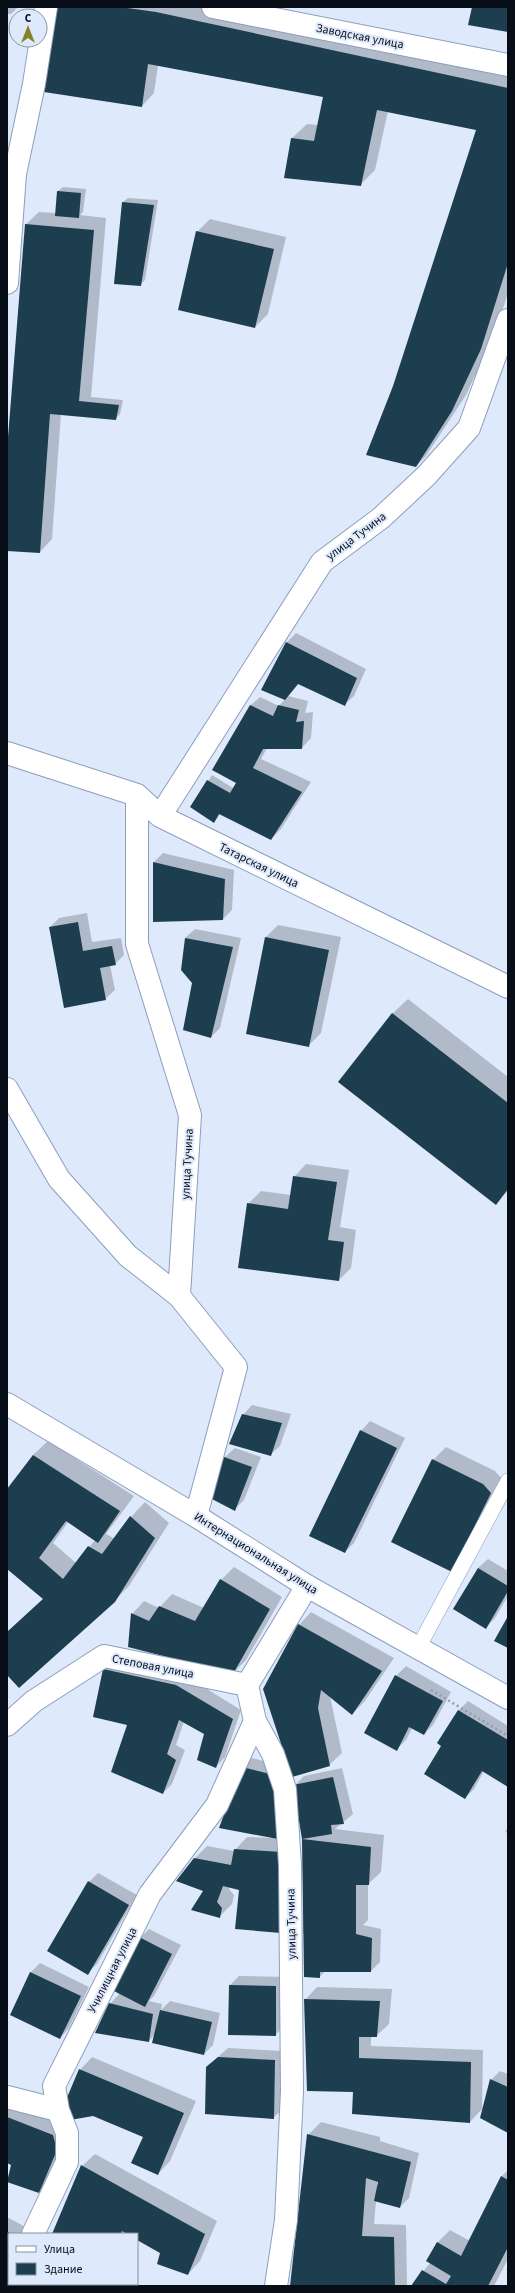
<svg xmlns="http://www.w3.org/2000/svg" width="515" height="2293" viewBox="0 0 515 2293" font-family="'Source Sans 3',sans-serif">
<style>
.shadow{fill:#0003;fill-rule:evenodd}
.building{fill:#1d3e4e}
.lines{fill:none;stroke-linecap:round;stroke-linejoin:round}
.lane-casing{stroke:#8d9ebc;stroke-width:16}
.street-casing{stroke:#8d9ebc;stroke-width:24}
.secondary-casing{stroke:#8d9ebc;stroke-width:24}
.path{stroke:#939cac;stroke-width:2.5;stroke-dasharray:2 3;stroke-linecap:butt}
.lane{stroke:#fff;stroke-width:15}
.street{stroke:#fff;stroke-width:22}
.secondary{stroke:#fff;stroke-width:22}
.labels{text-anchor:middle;stroke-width:4;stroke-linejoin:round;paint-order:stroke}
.street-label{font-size:12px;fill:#080e18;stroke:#dee9fc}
</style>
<rect width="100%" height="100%" fill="#dee9fc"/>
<path class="shadow" d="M7,7H18L11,14H7Z
M58,7H203L508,69V293L495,333L466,395L426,456L416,466L394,386L477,129L388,111L375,170L360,185L292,138L307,124L318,125L324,96L158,65L154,93L142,106Z
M63,187L86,189L83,212L80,215L106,218L91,397L123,400L120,414L115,419L61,414L52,539L40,552L7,550V476L26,224L39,212L56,213L58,191Z
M128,198L158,200L145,280L140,285L123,202Z
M210,219L286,237L268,314L255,327L197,232Z
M296,633L366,669L354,696L344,705L299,683L288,696L308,701L305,713L313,712L311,738L302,748H267L261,759L311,782L281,829L271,839L221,813L214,822L191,807L212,775L233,788L237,782L250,706L260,697L279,706L285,699L287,642Z
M163,853L234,870L232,910L223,919L154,862Z
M87,913L92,942L121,938L124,955L115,964L110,965L115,990L105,999L50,927L59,918Z
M278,925L341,937L321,1033L308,1046L266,937Z
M195,929L241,938L220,1028L211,1037L193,983L185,938Z
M408,999L508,1077V1191L495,1203L339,1082L393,1013Z
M306,1164L349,1170L340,1227L356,1230L351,1268L339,1280L248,1204L261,1191L291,1195L294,1177Z
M252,1405L291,1414L280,1446L270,1455L243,1415Z
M370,1421L405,1438L354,1543L345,1552L361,1431Z
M48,1441L134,1496L106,1534L115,1539L131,1517L145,1502L169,1523L129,1586L114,1601L7,1674V1632L44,1598L7,1568V1491L33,1455ZM69,1521L95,1540L76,1563L53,1543Z
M446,1447L495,1471L503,1480L452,1571L433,1460Z
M235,1448L261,1457L244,1500L235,1509L211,1497L225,1457Z
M488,1559L508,1571V1596L495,1618L486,1627L455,1609L478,1568Z
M234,1567L282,1597L246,1660L233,1673L132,1614L144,1601L159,1608L172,1594L204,1608L221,1580Z
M311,1612L394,1658L365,1701L352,1714L330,1696L342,1753L329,1765L299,1625Z
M113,1660L186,1676L241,1710L225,1757L216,1767L205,1733L184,1721L176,1745L185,1750L172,1784L163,1793L104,1670Z
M406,1666L451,1692L433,1725L424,1734L412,1728L406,1740L396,1750V1676Z
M468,1701L508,1726V1786L484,1771L474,1789L465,1798L443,1746L438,1743L459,1710Z
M252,1758L283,1766L293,1840L240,1889L230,1887L229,1889L234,1895L232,1904L220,1916L205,1890L195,1858L207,1846L234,1851L247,1837L272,1838L242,1768Z
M342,1768L353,1814L335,1829L384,1835L381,1872L368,1884V1920L363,1925L381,1929L380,1962L371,1971H325L320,1977L303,1932V1838L295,1785L304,1776Z
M508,1827V1833L505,1832Z
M98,1873L137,1895L97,1964L87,1973L89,1882Z
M149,1929L181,1945L154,1996L149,2001L162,2004L161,2010L170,2001L220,2013L213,2045L204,2054L155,2034L149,2041L110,2004L120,1993L140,1938Z
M40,1963L89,1987L69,2028L60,2038L11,2014L31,1972Z
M239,1976L285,1977V2026L275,2035L230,1985Z
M317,1987L392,1989L389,2024L376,2036H371V2046L483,2050L482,2109L470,2122L354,2091L305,2000Z
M228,2048L284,2051L283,2109L273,2118L207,2067Z
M92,2057L196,2101L170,2161L158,2174L144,2136L80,2070Z
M500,2071L508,2074V2131L491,2080Z
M7,2100L66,2122L51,2179L39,2192L7,2180L13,2164L7,2162Z
M321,2122L380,2137V2141L419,2153L409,2198L400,2207L376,2201L374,2224L406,2225L407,2286H291L308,2135ZM377,2181L380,2182L377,2189Z
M95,2154L217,2221L200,2261L188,2274L161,2253L137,2239V2234H53L82,2166Z
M508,2170V2259L494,2286H412L430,2263L427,2261L438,2242L450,2230L470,2241L501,2177Z
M7,2217L29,2229L26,2234H9V2264L7,2267Z"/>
<path class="building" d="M57,7H120L156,12L508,88V263L481,349L452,411L416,467L366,455L393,386L476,130L377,110L361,186L284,178L291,138L314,141L323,97L148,64L142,107L44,92Z
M472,7H508V32L468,25Z
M57,191L81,193L79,218L55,216Z
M122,202L154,205L141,286L114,284Z
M25,224L94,230L79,401L119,405L116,420L50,414L40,553L7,551V450Z
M196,231L274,249L255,328L178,310Z
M286,642L357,678L345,706L298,684L285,700L261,690Z
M250,705L273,716L278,705L299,710L296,722L304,721L302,749H263L253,768L302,792L271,840L219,814L214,823L190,807L207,780L230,793L236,783L212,770Z
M153,862L225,879L223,920L153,922Z
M78,922L83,951L112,946L116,965L100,968L106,1000L64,1008L49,927Z
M265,937L329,950L309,1047L246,1034Z
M185,938L233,947L211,1038L183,1030L192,983L181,970Z
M392,1013L508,1103V1189L496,1205L338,1082Z
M293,1176L337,1182L328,1240L344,1242L339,1281L238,1268L247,1203L288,1209Z
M242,1414L282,1423L271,1456L229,1444Z
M360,1430L397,1448L345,1553L309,1536Z
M33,1455L120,1511L98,1543L66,1521L39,1558L63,1579L88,1546L102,1554L130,1516L155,1538L115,1602L19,1688L7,1675V1632L43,1599L7,1569V1489Z
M224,1457L252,1467L235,1511L210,1498Z
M432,1459L483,1484L491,1493L452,1572L391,1542Z
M478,1568L508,1586V1591L486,1629L453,1609Z
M220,1579L270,1609L233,1674L128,1647L131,1613L149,1621L159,1606L195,1621Z
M508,1616V1648L494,1641Z
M298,1624L382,1671L352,1715L321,1690L318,1708L330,1766L292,1777L263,1689Z
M103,1669L176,1685L233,1719L216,1768L197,1760L204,1734L179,1720L167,1754L176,1760L163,1794L111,1772L127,1725L93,1717Z
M395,1675L443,1701L424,1735L409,1727L397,1751L364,1733Z
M458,1710L508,1740V1787L482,1771L465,1799L424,1774L441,1746L437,1743Z
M242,1767L274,1775L278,1839L219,1828Z
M333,1777L344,1824L331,1825L332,1834L302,1839L371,1847L369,1885H356V1934L372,1938L371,1972H320V1978L304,1977L302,1839L293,1785Z
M234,1849L281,1852V1933L235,1929L239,1890L223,1886L217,1902L222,1908L220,1918L191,1910L203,1891L176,1881L194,1858L231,1865Z
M88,1881L129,1905L88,1975L47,1951Z
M139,1937L172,1954L145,2007L112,1990Z
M30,1972L81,1996L60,2039L10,2015Z
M229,1985L276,1986V2036L228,2035Z
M304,1999L380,2001L377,2037H359V2058L471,2062L470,2123L352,2114L353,2092L307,2091Z
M109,2003L153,2014L149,2042L95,2033Z
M160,2010L212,2022L204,2055L152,2043Z
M218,2057L275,2060L274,2119L205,2114L206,2067Z
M79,2069L184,2113L158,2175L131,2163L143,2137L93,2116L70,2120L66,2100Z
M490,2079L508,2087V2133L480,2118Z
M7,2117L53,2135L57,2150L39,2193L7,2182L11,2165L7,2163Z
M307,2134L411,2162L400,2208L374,2201L378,2182L366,2178L362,2236L394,2237L395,2286H290Z
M81,2165L205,2234L188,2275L157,2264L160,2253L137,2240V2234H127L122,2231L121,2234H52Z
M501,2176L508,2180V2247L488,2286H411L422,2270L446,2284L451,2276L426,2261L437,2242L461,2256Z
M7,2231L11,2234H9V2258L7,2262Z"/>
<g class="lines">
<defs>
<path id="lane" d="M418,1648L508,1481"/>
<path id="street" d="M213,7L508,65
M7,283L15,174L34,84L46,7
M7,753L137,795L160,816L508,987
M137,795V944L190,1115L179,1296L236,1367L196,1516
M160,816L322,562L381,518L426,476L469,428L508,320
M7,1089L59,1179L128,1256L179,1296
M7,1725L34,1701L104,1656L247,1685
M7,2097L58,2110
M33,2234L67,2162V2133L58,2110L54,2086L150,1894L217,1805L255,1721
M7,2285L9,2282
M276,2286L286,2220L292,2091L290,1865L285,1789L273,1754L255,1721L247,1685L307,1586"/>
<path id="secondary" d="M7,1404L196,1516L307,1586L508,1698"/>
</defs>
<use href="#lane" class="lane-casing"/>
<use href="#street" class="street-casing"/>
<use href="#secondary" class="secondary-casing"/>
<path class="path" d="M431,1690L508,1736"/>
<use href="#lane" class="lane"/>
<use href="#street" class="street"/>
<use href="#secondary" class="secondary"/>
</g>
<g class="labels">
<g class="street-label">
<text transform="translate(360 36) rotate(11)" y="4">Заводская улица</text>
<text transform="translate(356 536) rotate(-37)" y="4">улица Тучина</text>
<text transform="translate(259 865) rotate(26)" y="4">Татарская улица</text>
<text transform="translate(187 1164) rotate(-87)" y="4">улица Тучина</text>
<text transform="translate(256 1553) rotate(32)" y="4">Интернациональная улица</text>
<text transform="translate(153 1666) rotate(11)" y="4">Степовая улица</text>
<text transform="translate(291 1924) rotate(-91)" y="4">улица Тучина</text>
<text transform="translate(112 1970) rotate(-63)" y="4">Училищная улица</text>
</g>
</g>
<rect width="515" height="2293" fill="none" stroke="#080e18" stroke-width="16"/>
<rect x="8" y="2233" width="130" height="52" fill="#dee9fc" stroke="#8891a1"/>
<rect x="16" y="2246" width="20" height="6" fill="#ffffff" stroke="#8891a1"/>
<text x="44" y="2253" font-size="12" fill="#080e18">Улица</text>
<rect x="16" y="2263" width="20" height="12" fill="#1d3e4e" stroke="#8891a1"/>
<text x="44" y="2273" font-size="12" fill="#080e18">Здание</text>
<g transform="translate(28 28)"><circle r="19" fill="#dee9fc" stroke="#8891a1"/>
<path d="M0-3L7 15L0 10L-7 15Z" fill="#83822b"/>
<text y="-6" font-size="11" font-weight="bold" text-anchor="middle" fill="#080e18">С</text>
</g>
</svg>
